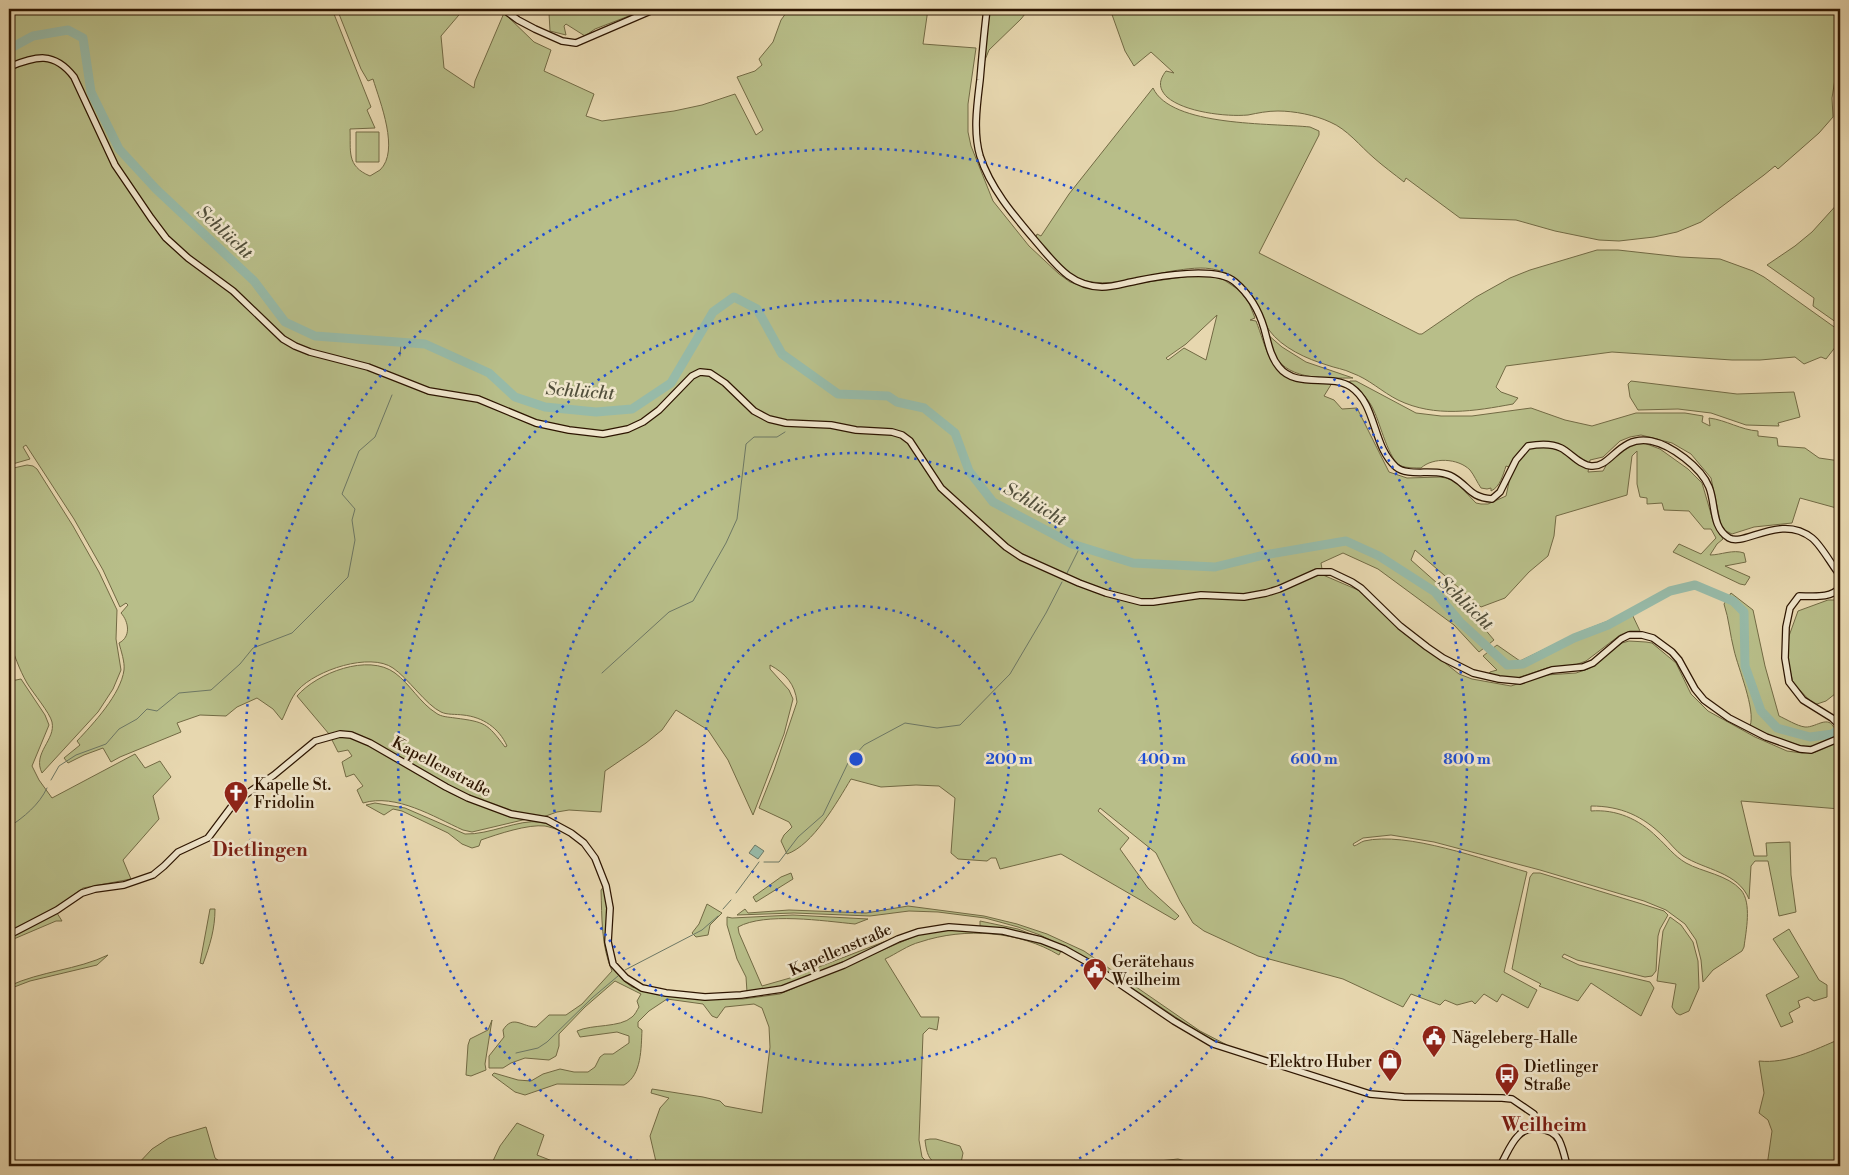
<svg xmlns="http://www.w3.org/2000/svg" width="1849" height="1175" viewBox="0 0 1849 1175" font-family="'Libre Bodoni',serif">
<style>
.green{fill:#b8be89;stroke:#726a44;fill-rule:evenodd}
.water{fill:#97baa8;stroke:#6d7865}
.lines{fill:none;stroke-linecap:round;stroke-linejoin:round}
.stream{stroke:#6d7865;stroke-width:1}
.river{stroke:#97baa8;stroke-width:9}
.secondary-casing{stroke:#2d1500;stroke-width:8}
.secondary{stroke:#efe5cb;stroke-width:5.5}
.ring{fill:none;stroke:#1d4ed8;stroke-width:2.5;stroke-dasharray:2.5 5}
.labels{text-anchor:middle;stroke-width:5;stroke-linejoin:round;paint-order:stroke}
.street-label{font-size:16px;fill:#2d1500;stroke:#efe5cb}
.poi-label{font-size:16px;fill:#2d1500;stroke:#efe5cb;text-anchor:start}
.water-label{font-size:18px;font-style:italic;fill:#524f3b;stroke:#efe5cb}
.quarter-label{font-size:19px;font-weight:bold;fill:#7a1f14;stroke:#efe5cb}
.centre{fill:#1d4ed8;stroke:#efe5cb;stroke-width:2.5}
.ring-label{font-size:15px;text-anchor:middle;font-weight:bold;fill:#1d4ed8;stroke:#efe5cb;stroke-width:5;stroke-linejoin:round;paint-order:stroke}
</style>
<rect width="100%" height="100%" fill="#e7d7af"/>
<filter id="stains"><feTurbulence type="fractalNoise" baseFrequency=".004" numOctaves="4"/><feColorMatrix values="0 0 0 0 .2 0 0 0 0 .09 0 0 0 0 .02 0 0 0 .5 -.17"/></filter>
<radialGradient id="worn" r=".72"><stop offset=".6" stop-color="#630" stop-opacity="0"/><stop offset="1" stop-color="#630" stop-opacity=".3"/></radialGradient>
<path class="green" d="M9,9H332L371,107L367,110L375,128L350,129C351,151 346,166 370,176C373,174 377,172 380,170C400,151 380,102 373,79L368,81L361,69L337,9H464L441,36L444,68L474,88L475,81L504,13L534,42L551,50L544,71L594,94L586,116L602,121L674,111L702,105L735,94L756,135L763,130L737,77L755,71L762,65L759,59L773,42L781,20L789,9H928L923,44L976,48L968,104V132L971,146L993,201L1029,246L1059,274L1070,282L1089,288H1105L1198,275L1217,277L1224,280L1239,290L1249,303L1255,318L1250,320L1256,321C1266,346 1269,375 1300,381C1310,384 1322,382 1332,383L1324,396L1334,400L1342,409L1357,408L1389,472L1407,478L1441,477L1454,480L1476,503L1481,504H1488L1506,496L1512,468L1506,466C1503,475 1500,487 1491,491V488L1487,489L1481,488C1477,482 1474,475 1470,470C1458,458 1433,457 1421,468C1415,468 1407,468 1401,466C1389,461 1380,423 1374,411C1369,399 1360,390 1349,383L1350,381H1356L1416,413L1441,416H1472L1531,408L1565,420L1592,426L1636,413H1685L1703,416L1702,422L1710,426L1709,418C1726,420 1741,430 1758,431V436L1777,438L1778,446L1805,448L1819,458L1840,461V509L1800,498L1792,523L1754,527L1732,534L1726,531L1721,525L1711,478L1691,454L1672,443L1641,435L1630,437L1620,441L1603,457L1590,460L1588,472L1603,471L1608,462L1628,444L1644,443L1660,449L1688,469L1702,483L1714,524L1723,539L1717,544L1710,555C1721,555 1733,549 1744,553L1746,562L1725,566L1750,577L1745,585L1740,584L1673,552L1679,544L1701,554L1716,538L1711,529H1704L1689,511L1664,510L1662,503L1647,504V498L1640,497L1637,484V451L1632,456L1627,495L1556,516L1554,536L1548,556L1529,572L1505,598L1481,607L1415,550L1411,560L1472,614L1494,640L1479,652L1454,625L1378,569L1343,553L1321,563L1323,575L1358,590L1391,620L1459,674L1472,679L1511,686L1546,675L1576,673L1588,669L1622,643L1629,641L1646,642L1652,643L1676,663L1691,694L1708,711L1755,737L1787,751L1802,753L1815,752L1840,741V809L1741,801L1754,856H1767L1766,843L1790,842L1791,875L1796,912L1779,916L1768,861H1755L1751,866L1749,899C1738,872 1705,870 1683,856C1676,851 1670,843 1664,837C1643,816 1621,806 1591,806V811C1616,809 1639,819 1657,837C1667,846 1674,856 1686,863C1702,872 1728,875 1741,890C1752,903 1746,931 1744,947L1742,951L1713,970L1703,982L1701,960L1696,940L1685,924L1666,910L1644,901L1540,870L1434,842L1391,835L1363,838L1353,844L1354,846C1357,845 1361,842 1364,841C1407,831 1484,860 1527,872L1504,972L1537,990L1528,1008L1502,994L1497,1002L1484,994L1475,1004L1472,1001L1457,1005L1445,1000L1440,1005L1411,994L1403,1007L1343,979L1258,956L1204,931L1193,923L1180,901L1156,853L1100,808L1098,811L1129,838L1120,849L1148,888L1179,916L1175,920L1061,854L1000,869L996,858H991L987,861L958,859L951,853L955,798L939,786L916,785L881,787L851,779C837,802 813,845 787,854L781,841L784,835L792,827L789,822L759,808L774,770L797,702C795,684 786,674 770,665V669L789,690L793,699L784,734L753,815L728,760L708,730L676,710L662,730L646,743L605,771L601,812L569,810L557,812L543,817L511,812L471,797L450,786L362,736L351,733L329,734L297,696C317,673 368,653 395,673C410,684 420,703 436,713C441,717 449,717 455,718C485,722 487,723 505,747L507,746C499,728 483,717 463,715C456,714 447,715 441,712C426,705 408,678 393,668C370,652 316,670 298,690C291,697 287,710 282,720L273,709L257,698L237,707L226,716L200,715L177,723L181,732L120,757L111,762L103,748L84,755L68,763L64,758L80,745L77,741C93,724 121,694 124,670C125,662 121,651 119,643C131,637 129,622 121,613L128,605L126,603L120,607L103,570L74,519L26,445L23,447L30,459L9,465ZM1217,315L1206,360L1184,348L1168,360L1166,358L1186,344Z
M542,9H647L595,29L585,36L566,24L564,26L566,35L550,31L549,13Z
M988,9H1029L1021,19L989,50L983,65Z
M1110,9H1840V47L1832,98L1833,117L1819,133L1778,169L1775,166L1764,175L1701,222L1677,232L1654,237L1619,241L1599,240L1555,231L1516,220L1460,218L1406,178L1404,182C1394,174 1383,166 1374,158C1360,146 1347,129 1330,122C1315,115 1294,111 1278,111C1267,111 1258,113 1248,115C1226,117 1184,112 1167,97C1158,88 1159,80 1166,71L1174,73L1151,52L1134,66L1125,51Z
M1153,88C1171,127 1272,123 1310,127L1319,131V135L1259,253L1419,334H1422L1476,297L1510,278L1530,270L1597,250H1618L1681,257L1720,259L1753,271L1764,277L1837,329L1840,331V341L1826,359L1821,357L1804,364L1795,357L1760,360H1732L1612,352L1506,366L1496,387L1501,392L1518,398L1513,404C1475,411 1435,418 1398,400C1382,392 1369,379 1352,373C1344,369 1335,368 1327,365C1307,359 1282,348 1269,330C1264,323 1262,314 1258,306C1251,290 1235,274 1217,270C1202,266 1187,269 1172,271C1141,277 1092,294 1066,271C1054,261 1045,248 1036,237L1037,234L1041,236L1069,194Z
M356,132H379V162H356Z
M1840,201V325L1813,306L1814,298L1767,265L1795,246L1812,232Z
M1267,334L1282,347L1306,362L1353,378C1327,378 1290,381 1275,356C1271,349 1269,341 1267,334Z
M1631,381L1737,394L1794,392L1800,417L1778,423L1779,426L1746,425L1711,413L1678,409L1638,410L1630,397L1628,384Z
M27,465L33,466L37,469L73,526L99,572L117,610L116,639L121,670L113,689L98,712L42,773C32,753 56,740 52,722C50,713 33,693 27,683C19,669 14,654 9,640V469Z
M1731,593L1753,610L1765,666L1779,716C1786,719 1797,726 1805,727C1817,728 1831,711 1836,734C1813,761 1775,737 1750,726C1756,710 1738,668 1734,650C1730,635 1729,619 1724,604Z
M1828,600H1840V690L1826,701L1814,705L1793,683L1787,658L1789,636L1798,611Z
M1631,612L1640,631H1630L1620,635L1586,661L1575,665L1547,668L1514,679L1488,676L1490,672L1497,670L1483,656L1497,645L1520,661L1580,632Z
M9,678L11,681L21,679L45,715L49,725L32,766L39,780L52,798L135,754L145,768L160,761L171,777L153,796L159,819L123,860L131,879L83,888L54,909L9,931Z
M341,736C382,741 415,774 450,793C474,805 501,812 527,819L472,832L463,830C434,817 396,793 363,803L357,790L363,786L354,774L346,777L342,762L352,756L348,750L338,752L331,738Z
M375,803L405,808L465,834C489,835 519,819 540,822C547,823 555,827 563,830L561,831C556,829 550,827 545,826C528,824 498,834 481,840L479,846L472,848L462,844L448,833L402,811L393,809L384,815L366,805Z
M791,873L793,879L756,902L753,897L781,877Z
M1533,873H1540L1642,904L1664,911L1668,915L1660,929L1658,936L1656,971L1652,976L1645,977L1577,960L1564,954L1562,957L1579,965L1650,982L1654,988L1641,1016L1591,983L1578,1001L1539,986L1541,984L1512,969L1530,877Z
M605,885L608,910L606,946L611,966L624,981L632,987L666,996L708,999H743L780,994L920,934L951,930L979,931L1007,934L1043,943L1061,951L1059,955C1019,931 965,927 920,942C908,945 896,954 885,959L921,1017H939L937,1030L929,1028L923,1034L919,1140L922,1157L931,1166H657L650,1136L660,1108L669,1098L651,1093L652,1089L703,1097L720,1101L725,1106L762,1113L770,1047L769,1027L762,1008L754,1004L725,1007L717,1018L712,1016L703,1004L667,999L649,1011L638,1022V1027L642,1030C641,1048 642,1075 624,1085L557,1084L525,1095L515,1092L492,1075L494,1073L518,1080L531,1081L543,1074L560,1069L574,1072H588L595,1067L600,1057L604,1054H613L629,1043V1036L617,1032L580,1037L577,1031C592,1024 620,1028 632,1017C635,1015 637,1010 639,1007L637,1001L641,994L615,981L585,1007L559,1034V1046L556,1056L549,1060L525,1058L511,1063L503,1068H489V1056L504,1037L503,1030C513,1014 522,1027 536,1027L549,1015H566L582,1004L612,971C601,946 602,917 601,890Z
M707,904L722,913L710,925L708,935L696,937L692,933L699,924Z
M908,906L984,916L1017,924L1047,934L1084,951L1200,1031L1227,1045L1226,1047L1198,1032L1090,960L1040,935L1018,927L985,918L938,912L909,911L870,916L794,913L737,915L745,909L748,913L789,910L866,913Z
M210,909H215C215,929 210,945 203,964L200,963Z
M57,913L62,921H56L9,941V937Z
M793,915L868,919L855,924C824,921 765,912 738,927L739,933L762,986L790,978L899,936L845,961L781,987L747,992L746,977L737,959L727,925V917L732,918Z
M1670,917L1681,925L1693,942L1698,961L1699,988L1689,1011L1680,1015L1676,1013L1672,1007L1676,984L1657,981L1663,931Z
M980,921L1018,929L1036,936L1035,937L1005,929L980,926Z
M1789,929L1819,980L1827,985V997L1814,1001L1808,997L1798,1001L1800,1007L1789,1013L1793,1022L1781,1027L1766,995L1799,977L1773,939Z
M108,955L97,965L30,981L9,989V986C41,971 77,970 108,955Z
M492,1020L485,1064L486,1070L471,1076L466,1075L468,1045L470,1039L488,1030Z
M1840,1039V1166H1767L1772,1131L1768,1120L1759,1113L1764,1093L1759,1061C1787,1064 1814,1050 1840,1039Z
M517,1123L544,1135L537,1155L565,1166H475L493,1161L500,1146Z
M206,1127L215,1158L226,1166H136L152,1149L169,1138Z
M930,1139H936L960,1146L963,1153L961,1163C937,1164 928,1168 925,1140Z
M1178,1159L1197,1164L1196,1166H1154L1159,1161Z"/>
<path class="water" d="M755,845L764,851L758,859L749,853Z"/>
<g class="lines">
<path class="stream" d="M400,356L401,344
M1067,573L1080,547
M602,673L669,612L693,601L726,543L737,519L746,444L754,437H777L785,432
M51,780L59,766L76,755L106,744L119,729L137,719L147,709L157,711L179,693L211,690L240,664L253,648L292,633L348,577L355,540L352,520L355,509L342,494L359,451L375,437L392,395
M9,827C24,817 39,805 47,788
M764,862H779L798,837L823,815L848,763L864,745L905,723L937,728L960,725L1010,674L1046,613L1062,582
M736,893L759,862
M723,909L731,900
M625,970L702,930L718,916
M516,1053L538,1048L547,1042L592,998L618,976"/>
<path class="river" d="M9,49L33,36L68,30L83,38L91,92L119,149L156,189L254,281L285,322L315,336L425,344L489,373L515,397L545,407L596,412L632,409L671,383L713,312L734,297L757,309L782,354L838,394L888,396L897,402L924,408L955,433L969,471L993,502L1072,544L1133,563L1215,567L1264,555L1346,541L1379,556L1435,592L1460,622L1507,665L1523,664L1574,638L1608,625L1670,591L1695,585L1733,601L1744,612L1745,666L1761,711L1777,728L1810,737L1833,734L1840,728"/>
<defs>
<path id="secondary" d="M503,9L518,20L535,29L562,41L576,43L655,9
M987,9C984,33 982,57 980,80C977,105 973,132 980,156C991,190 1016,218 1038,244C1057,266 1071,286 1102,287C1113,287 1125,283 1136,281C1159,276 1217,266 1235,282C1249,294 1259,311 1264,328C1268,342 1270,356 1279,367C1296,389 1330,373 1351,387C1377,405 1372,446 1396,467C1409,478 1436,467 1453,477C1470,487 1469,497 1492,499L1500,492L1516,460L1528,446C1539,444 1551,443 1561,448C1571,453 1579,465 1591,466C1612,468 1618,435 1651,441C1671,445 1701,467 1709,487C1716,504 1711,527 1729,538C1744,547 1781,513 1812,538C1821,545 1831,564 1839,574L1840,580
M9,67C36,56 54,51 74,77L115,165L151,218L166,238L188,258L233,291L283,339L295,346L310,352L368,367L429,391L478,399L536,423L569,430L603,434L628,429L643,422L659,410L692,376L700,372L710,373L725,383L754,411L769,419L786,423L831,425L856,430L892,432L902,435L910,441L941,488L1006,547L1021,557L1079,583L1106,593L1141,602H1153L1201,595L1244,597L1266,593L1279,589L1317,572H1331L1352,582L1361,588L1400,626L1427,647L1443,658L1473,673L1499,679L1520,681L1552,670L1583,667L1593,663L1621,639L1629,635H1642L1653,638L1672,652L1679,660L1695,689L1704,700L1729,718L1766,737L1800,749L1811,750L1840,738
M1840,587C1832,599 1812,596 1799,596L1790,608L1786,627L1785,658L1789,682L1803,700L1832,718L1840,726
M9,935L57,910L82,893L95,889L124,885L153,875L164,866L178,852L208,838L235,802L274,775L315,741L340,734L351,735L370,743L446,787L468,798L511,814L547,820L571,833L584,843L595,858L606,886L610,908L608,942L613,964L626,978L642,988L666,993L705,997L741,995L782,989L844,965L898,939L918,932L949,927L1003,931L1041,940L1064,949L1089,963L1174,1021L1213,1044L1370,1094L1404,1097L1502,1098L1512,1099L1534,1114L1538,1128
M1500,1166C1506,1156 1510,1144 1518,1136C1527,1125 1552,1127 1559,1140C1563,1148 1565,1158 1567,1166"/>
</defs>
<use href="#secondary" class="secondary-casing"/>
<use href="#secondary" class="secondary"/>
</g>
<g class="ring">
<circle cx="856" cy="759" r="153"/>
<circle cx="856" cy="759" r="306"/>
<path d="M645 1165A458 458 0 1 1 1067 1165"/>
<path d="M398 1164A611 611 0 1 1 1314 1164"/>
</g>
<defs>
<symbol id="church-pin" viewBox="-11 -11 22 30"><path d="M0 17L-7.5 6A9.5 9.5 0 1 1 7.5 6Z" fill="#8f2418" stroke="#efe5cb"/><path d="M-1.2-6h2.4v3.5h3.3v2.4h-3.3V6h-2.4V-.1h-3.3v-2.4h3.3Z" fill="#fff"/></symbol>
<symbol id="civic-pin" viewBox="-11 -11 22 30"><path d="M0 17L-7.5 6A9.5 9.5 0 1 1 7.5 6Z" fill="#8f2418" stroke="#efe5cb"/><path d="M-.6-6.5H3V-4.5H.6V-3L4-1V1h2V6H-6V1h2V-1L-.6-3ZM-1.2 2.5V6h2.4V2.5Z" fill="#fff"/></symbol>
<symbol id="shop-pin" viewBox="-11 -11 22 30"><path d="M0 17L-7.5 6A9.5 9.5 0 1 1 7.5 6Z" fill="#8f2418" stroke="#efe5cb"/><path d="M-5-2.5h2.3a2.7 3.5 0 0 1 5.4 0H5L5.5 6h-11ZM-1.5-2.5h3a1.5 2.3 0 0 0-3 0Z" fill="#fff"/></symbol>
<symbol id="bus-pin" viewBox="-11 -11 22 30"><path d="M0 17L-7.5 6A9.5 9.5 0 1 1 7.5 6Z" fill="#8f2418" stroke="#efe5cb"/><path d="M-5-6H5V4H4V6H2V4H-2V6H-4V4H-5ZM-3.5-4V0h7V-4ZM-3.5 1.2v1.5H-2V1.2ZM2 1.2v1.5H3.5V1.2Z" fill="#fff"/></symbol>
</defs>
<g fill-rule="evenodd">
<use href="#church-pin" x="222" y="779" width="28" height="38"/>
<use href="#civic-pin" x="1081" y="956" width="28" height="38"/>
<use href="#civic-pin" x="1420" y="1023" width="28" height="38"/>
<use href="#shop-pin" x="1376" y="1047" width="28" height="38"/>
<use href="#bus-pin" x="1493" y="1061" width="28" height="38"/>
</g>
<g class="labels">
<g class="street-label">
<text transform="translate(442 766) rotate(28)" y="6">Kapellenstraße</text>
<text transform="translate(840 949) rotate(-23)" y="6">Kapellenstraße</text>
</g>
<g class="poi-label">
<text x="254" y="790">Kapelle St.<tspan x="254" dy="18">Fridolin</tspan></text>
<text x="1112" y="967">Gerätehaus<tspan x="1112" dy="18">Weilheim</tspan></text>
<text x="1452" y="1043">Nägeleberg-Halle</text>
<text x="1372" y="1067" text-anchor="end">Elektro Huber</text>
<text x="1524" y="1072">Dietlinger<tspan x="1524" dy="18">Straße</tspan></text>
</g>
<g class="water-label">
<text transform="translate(225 232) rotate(43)" y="6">Schlücht</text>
<text transform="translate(580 391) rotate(4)" y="6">Schlücht</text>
<text transform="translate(1035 504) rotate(30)" y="6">Schlücht</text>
<text transform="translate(1466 603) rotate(44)" y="6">Schlücht</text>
</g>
<g class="quarter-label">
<text x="260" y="856">Dietlingen</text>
<text x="1544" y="1131">Weilheim</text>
</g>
</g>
<circle cx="856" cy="759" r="8" class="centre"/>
<g class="ring-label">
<text x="1009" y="764">200 m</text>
<text x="1162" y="764">400 m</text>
<text x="1314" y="764">600 m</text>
<text x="1467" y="764">800 m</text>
</g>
<rect width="1849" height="1175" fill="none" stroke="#e7d7af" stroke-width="30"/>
<rect x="10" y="10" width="1829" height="1155" fill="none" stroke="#2d1500" stroke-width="2.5"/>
<rect x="15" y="15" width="1819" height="1145" fill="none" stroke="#2d1500"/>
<rect width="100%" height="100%" filter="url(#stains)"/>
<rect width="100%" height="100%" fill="url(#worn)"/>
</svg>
